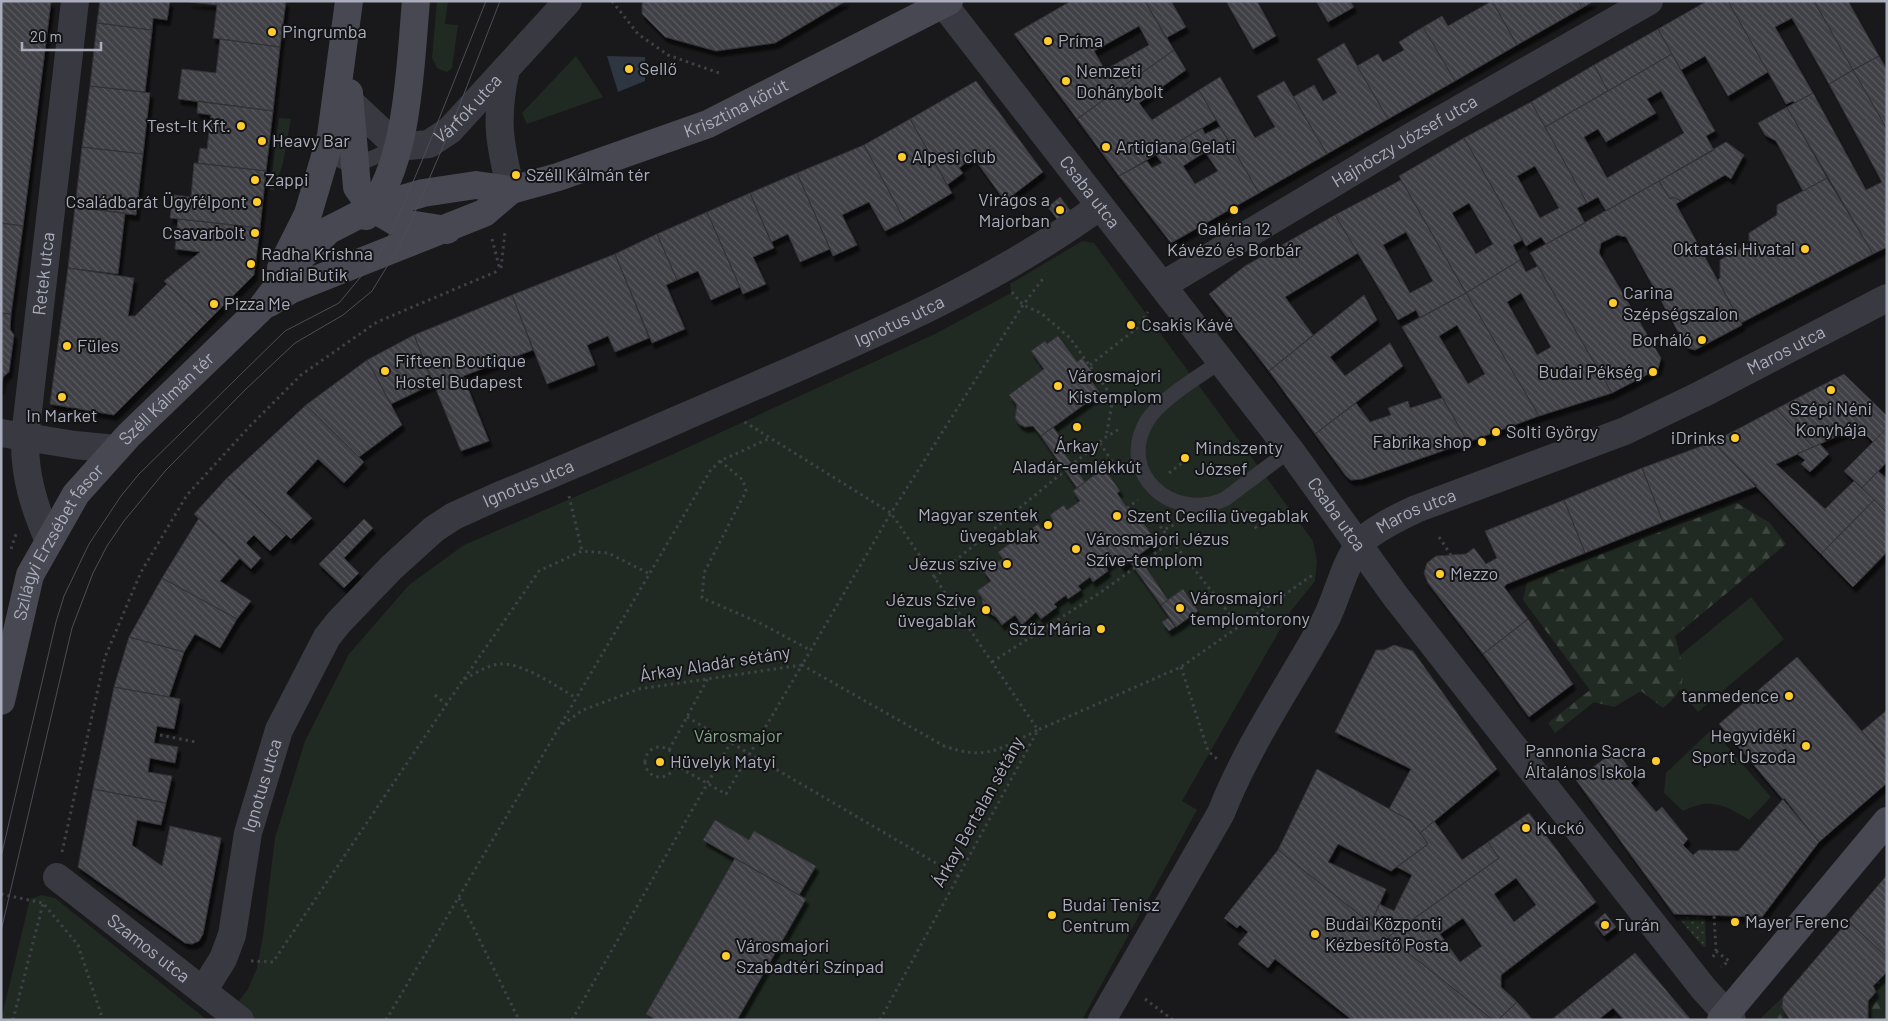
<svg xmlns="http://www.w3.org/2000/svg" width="1888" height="1021" viewBox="0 0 1888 1021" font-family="Barlow,sans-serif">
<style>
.green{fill:#202a22}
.forest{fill:url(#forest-firs)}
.garden{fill:url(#garden-dots)}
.water{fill:#2d3641}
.building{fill:url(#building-back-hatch);stroke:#333237;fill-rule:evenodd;filter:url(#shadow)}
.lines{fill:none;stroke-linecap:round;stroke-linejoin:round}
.path{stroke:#3f4148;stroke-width:3;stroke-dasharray:2.5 4;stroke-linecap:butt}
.lane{stroke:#393a41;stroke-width:15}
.street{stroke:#393a41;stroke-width:28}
.secondary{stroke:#474851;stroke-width:28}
.tram{stroke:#4c4d56;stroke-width:1}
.poi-dot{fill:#ffcc2d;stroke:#141416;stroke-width:2}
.labels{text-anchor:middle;stroke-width:4;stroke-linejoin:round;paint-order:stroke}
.poi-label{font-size:18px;fill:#aaaebc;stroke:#141416;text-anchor:start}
.street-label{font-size:18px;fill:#aaaebc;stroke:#141416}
.park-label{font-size:18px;fill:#7fa985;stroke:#141416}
</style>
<defs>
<pattern id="forest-firs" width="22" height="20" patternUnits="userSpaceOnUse" patternTransform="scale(1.25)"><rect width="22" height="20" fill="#202a22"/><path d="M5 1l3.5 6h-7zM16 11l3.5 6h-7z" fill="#3e4640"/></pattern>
<pattern id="garden-dots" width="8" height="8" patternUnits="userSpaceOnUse" patternTransform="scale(1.25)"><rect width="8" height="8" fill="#202a22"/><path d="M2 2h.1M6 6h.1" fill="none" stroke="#3e4640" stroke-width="1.8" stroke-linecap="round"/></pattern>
<pattern id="building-back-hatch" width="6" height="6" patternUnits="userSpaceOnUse" patternTransform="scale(1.25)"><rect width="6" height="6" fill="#404046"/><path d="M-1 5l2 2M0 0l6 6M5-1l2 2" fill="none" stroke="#59595f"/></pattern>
<filter id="shadow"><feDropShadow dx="3" dy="5.5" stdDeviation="1" flood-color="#0009"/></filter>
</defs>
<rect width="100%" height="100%" fill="#19191b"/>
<path class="green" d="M437,1H448L445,24L458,25L452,68L447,72L437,68L432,58Z
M576,56L603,97L527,124L522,113Z
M279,118L291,119L283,163L274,190H270Z
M1082,241L1094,243L1313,541L1317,561L1315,581L1290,612L1182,801L1197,810L1082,1020H225L248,989L257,968L263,936L275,838L305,741L349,654L409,585L464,545L669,456L935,334L1011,293L1010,284Z
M1751,597L1784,639L1698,712L1662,670Z
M1712,729L1771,797L1749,820C1726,805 1710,797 1683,811L1664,793L1666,773Z
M41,895L55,898L207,1020H1L30,899Z"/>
<path class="forest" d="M1737,503L1770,523L1786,544L1675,636C1683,667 1692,686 1663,708L1641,691L1614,707L1594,702L1555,733L1548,723L1590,690L1523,600L1527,582Z
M1887,972V1020H1868V1001L1876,992L1873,986Z
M1783,997L1782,1008L1790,1020H1763L1761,1018Z"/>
<path class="garden" d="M1677,916L1705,917L1706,947H1703Z"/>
<path class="water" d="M607,56L645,57V81L618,92Z"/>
<path class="building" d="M1,1L51,2L23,226L1,223Z
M100,1H170L167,20L153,18L152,30L97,23Z
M286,1L280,47L213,38L217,5L189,2Z
M642,1H846L775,43L716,51L665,37L642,14Z
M1071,1H1145L1174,50L1077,119L1014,34ZM1139,26L1149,45L1105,70L1094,51Z
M1145,1H1171L1186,27L1166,38Z
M1226,1H1257L1276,36L1253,49Z
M1316,1H1350L1354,7L1328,22Z
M1492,1H1578L1582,8L1517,45Z
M1492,1L1517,45L1455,81L1423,27L1442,16L1448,26Z
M1578,1H1594L1582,8Z
M1707,1H1728L1768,72L1728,96L1705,56L1681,70L1658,29Z
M1728,1H1814L1853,70L1829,84L1792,18L1775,27L1813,93L1795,103L1793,101L1786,104Z
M1814,1H1848L1879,56L1853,70Z
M97,23L152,30L145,92L90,86Z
M1423,27L1455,81L1388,119L1357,66L1378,54L1383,62L1404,50L1399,42Z
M1658,29L1672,54L1608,91L1594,65Z
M220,39L280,47L273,111L178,99L182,69L216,73Z
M1344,43L1388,119L1327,154L1293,97L1314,85L1323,101L1337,93L1317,59Z
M1174,50L1186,70L1139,103L1152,120L1199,90L1216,120L1119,176L1077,119Z
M1672,54L1715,131L1706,136L1714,150L1606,211L1598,197L1587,203L1545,127ZM1661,91L1684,133L1607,178L1584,137L1598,129L1606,142L1656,113L1647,99Z
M1879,56L1887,70V129L1853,70Z
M1594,65L1608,91L1545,127L1531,102Z
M1853,70L1887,129V247L1873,254L1787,107L1813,93L1866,190L1882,182L1829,84Z
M1220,77L1255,138L1275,127L1257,96L1284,81L1327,154L1259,193L1199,90Z
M976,81L1043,172L1005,201L973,157L959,168L963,173L947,185L910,119Z
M90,86L150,93L143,154L82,147Z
M198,101L273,111L266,171L198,163L200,148L207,149L211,115L197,113Z
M1531,102L1587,203L1577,208L1585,223L1546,244L1541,237L1526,246L1464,138ZM1535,166L1559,208L1540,218L1517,176Z
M1787,107L1827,178L1803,191L1776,141L1765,135L1758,123Z
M910,119L952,193L905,221L864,145Z
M1220,127L1259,193L1171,243L1119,176L1147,161L1152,168L1162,163L1156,155L1202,128L1205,134ZM1205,152L1218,171L1195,184L1183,166Z
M1464,138L1522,240L1513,245L1520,260L1466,293L1399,176ZM1469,203L1493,244L1476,254L1452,213Z
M1726,142L1744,155L1731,179L1725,175L1681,201L1673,197L1670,199L1659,181Z
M864,145L905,221L885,231L869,202L842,215L857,245L833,256L797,173Z
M82,147L143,154L136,215L75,207Z
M194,163L266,171L260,228L170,218L173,195L191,197Z
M797,173L830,249L800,262L788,234L771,242L750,193Z
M1827,178L1873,254L1741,323L1718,280L1720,278V260L1749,244V233L1777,215V205Z
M1401,180L1466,293L1420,318L1416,310L1398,320L1335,215ZM1406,232L1433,281L1410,293L1383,245Z
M1659,181L1670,199L1673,197L1681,201L1676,204L1742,325L1695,350L1687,348L1626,237L1617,235L1601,243L1599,253L1661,358L1658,369L1612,393L1530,253Z
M750,193L774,248L753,257L766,284L743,294L707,212Z
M1060,197L1072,213L1059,222L1048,207Z
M75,207L125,213L118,274L68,268Z
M707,212L740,287L711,300L698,271L677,280L657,234Z
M1335,215L1358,253L1285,297L1313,335L1269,371L1209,294L1245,266Z
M178,219L260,228L254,275L207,322L164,281L200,252L175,249Z
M1,223L23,226L11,314L1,313Z
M657,234L677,280L666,285L685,329L652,343L615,254Z
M615,254L649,338L615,352L608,336L587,345L595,365L547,384L512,295Z
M1520,260L1526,272L1538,266L1612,393L1539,416L1466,293ZM1521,293L1551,347L1537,355L1507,302Z
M68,268L134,278L128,316H135L167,284L207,322L114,415L50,404Z
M1466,293L1539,416L1468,442L1402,327ZM1457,325L1485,374L1468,384L1439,336Z
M512,295L533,350L463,376L489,441L461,451L414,335Z
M1364,295L1377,320L1330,357L1345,376L1390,343L1403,366L1315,434L1269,371Z
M1,313L11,314L10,329L14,335L9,372L3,377L1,389Z
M414,335L433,384L391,404L367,360Z
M1058,336L1077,362L1082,358L1095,376L1090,379L1100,393L1041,436L1033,426L1025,427L1019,424L1015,418L1017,405L1009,395L1044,369L1031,351L1045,341L1047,344Z
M367,360L402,425L359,457L306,405Z
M1844,374L1887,416V428L1873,442L1858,427L1813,447L1776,409Z
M1442,398L1468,442L1362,479L1351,480L1346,476L1315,434L1356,403L1370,422L1391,415L1388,408L1408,401L1410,408Z
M306,405L364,462L344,483L318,459L286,493L312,518L291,539L227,478Z
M1776,409L1813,447L1776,464L1825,509L1854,481L1874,500L1821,554L1713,442Z
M1053,427L1063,441L1058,445L1085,482L1077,488L1041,436Z
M1887,428V462L1862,488L1844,471Z
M1713,442L1757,486L1663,522L1642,468Z
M1820,444L1829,454L1810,472L1801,464L1805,460L1797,454Z
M1104,468L1120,491L1117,493L1127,508L1137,522L1141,520L1157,542L1122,567L1117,559L1106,567L1108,571L1093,582L1090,577L1078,586L1081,590L1068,599L1066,595L1054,604L1057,607L1041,619L1036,612L1022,625L1015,615L1002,625L977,591L991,581L983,570L1003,559L998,552L1014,541L1017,545L1028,538L1025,533L1038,524L1041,529L1053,520L1050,515L1064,505L1067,510L1080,501L1073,491Z
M1642,468L1663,522L1585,553L1564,500Z
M1878,471L1887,479V513L1862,488Z
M227,478L286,535L270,551L254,535L246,543L261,558L251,569L194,514Z
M1564,500L1585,553L1507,584L1504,587L1528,619L1483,654L1428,583L1424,573L1427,563L1436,556L1466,554L1474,548L1486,564L1497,558L1485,531Z
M1874,500L1887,513V552L1853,587L1821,554Z
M199,518L240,558L220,581L251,601L237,619L162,578Z
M364,519L373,528L344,558L359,573L344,588L319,564Z
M1138,556L1168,600L1161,605L1130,562Z
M162,578L237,619L220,648L195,634L184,652L129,637Z
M1183,589L1198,611L1176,627L1161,605Z
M982,598L996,617L983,609Z
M1168,618L1175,627L1169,631L1162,622Z
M1528,619L1573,684L1529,717L1483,654Z
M129,637L184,652L169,697L114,687Z
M1394,645L1413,651L1497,769L1420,833L1411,821L1389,809L1411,769L1335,732L1376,650H1384Z
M1797,657L1887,760V783L1819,842L1719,724Z
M114,687L180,699L174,729L157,726L154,743L178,747L175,763L150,758L148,772L172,776L166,803L93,789Z
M1887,710V760L1862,731Z
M1616,750L1636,778L1631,783L1656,812L1662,807L1688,839L1683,845L1693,855L1699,850L1738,851L1784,798L1819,842L1762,917L1674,914L1576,780Z
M1317,769L1411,821L1428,844L1391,871L1338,844L1328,862L1386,889L1371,924L1278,850Z
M93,789L166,803L161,825L137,820L132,845L162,866L170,826L221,838L203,934L199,941L192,944L185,943L78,867Z
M1529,813L1596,902L1501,975V987L1517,1002L1498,1020H1493L1388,937L1499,858L1488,842ZM1516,878L1536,905L1514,922L1494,894ZM1463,918L1482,946L1460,962L1440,934Z
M715,820L749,840L754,831L816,866L799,895L703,840Z
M1434,821L1462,860L1488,842L1499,858L1388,937L1371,924L1379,904L1394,911L1412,875L1397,867L1428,844L1420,833Z
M1278,850L1388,937L1493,1020H1352L1275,959L1268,968L1238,944L1248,932L1240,925L1237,928L1224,918Z
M735,858L806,899L737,1020H656L646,1014Z
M1887,875V957L1848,921Z
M1605,913L1616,927L1604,936L1594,923Z
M1848,921L1887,957V972L1873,986L1876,992L1868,1001V1020H1790L1782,1008L1783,997Z
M1635,953L1691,1020H1624L1613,1008L1598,1020H1551Z
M1517,1002L1533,1020H1498Z"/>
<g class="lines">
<path class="path" d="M612,1L638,34L668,55L722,74
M492,239L500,270
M501,268L505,232
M1012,292L1023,305L1041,313L1070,338L1113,398L1106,437
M1090,365L1137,328L1148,312
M1100,443L1119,472
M720,461L743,480L746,491L704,573L702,598L758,622L810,650
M1169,473L1183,462
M569,496L582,551
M1127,508L1138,500
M1148,511L1163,530
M1243,511L1258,530
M1439,537L1451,555
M1172,541L1239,626
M11,549L16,534
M934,578L1106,437L1121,428
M992,662L1101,592L1172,541L1163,530L1178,523
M1181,667L1208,751L1217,759
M464,679L539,571L582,551L608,553L650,574
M435,695L447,705
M687,717L958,876
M561,724L710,471L720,461L768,439
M160,735L196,742
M645 762a15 15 0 1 1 30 0a15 15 0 1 1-30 0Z
M669,750L708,678
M675,765L726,794L802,665L944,746C987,761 999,749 1038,730L891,513L743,421
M62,852L105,657L141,572L187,495L250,426L301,375L377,322L500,270
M1,894L43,903L78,945L103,1020
M459,898L519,1020
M1716,951L1729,961L1721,967
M1713,957L1716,951L1714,916
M251,961L273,962L463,680C474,674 486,666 499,664C522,662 556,686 576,698
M1145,999L1173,1020
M13,1020L44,900
M386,1020L560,726L583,710L639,689L802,665L891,513L1023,305L1045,276
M572,1020L731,742
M880,1020L1038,730L1181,667L1314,574"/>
<path class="lane" d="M332,137L341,161L354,166L398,147
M1221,361C1199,377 1161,398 1147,421C1116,473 1172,523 1225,499L1290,450"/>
<g class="street">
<path id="s1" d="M941,1L1290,450L1396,597L1703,988L1732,1020"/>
<path d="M506,69C495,118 499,142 511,190"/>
<path id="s2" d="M349,101L398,147L429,144L450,130L568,1"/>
<path id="s3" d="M1163,285L1414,135L1649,1"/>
<path d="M1,433L75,445L116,449"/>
<path id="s4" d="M49,541C34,507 24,475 25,437L75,1"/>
<path id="s5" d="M57,877L240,1020"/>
<path id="s6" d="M203,991L223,959L232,935L248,833L279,730L327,637L339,622L392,567L434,529L454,516L496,497C582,462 667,424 753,387C873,335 993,284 1100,206"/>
<path id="s7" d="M1102,1020L1221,813C1248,744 1291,683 1326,619C1338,595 1343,568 1358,546C1369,531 1399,517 1416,509L1625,431L1702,394L1887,298"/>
</g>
<g class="secondary">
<path d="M349,93L357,187L372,208L396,222L447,230"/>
<path d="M366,216C409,165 410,66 416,1"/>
<path d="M281,268L308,214L331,136L349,1"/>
<path d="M269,303L290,290L484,213L511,190"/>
<path id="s8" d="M1,701L30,575L76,494L129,435L262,307L296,262L329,230L372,208L423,193L476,185L511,190L558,177L708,124L949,1"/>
<path d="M1721,1020L1887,821"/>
</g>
<path class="tram" d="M1,857L56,622L64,596L89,544L121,496L139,474L285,331L339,303L378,256L396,222L429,144L486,1
M1,931L72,628L93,573L107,546L124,521L166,470L246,389L295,343L343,315L372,291L399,247L409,226L450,130L500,1"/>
</g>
<g class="poi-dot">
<circle cx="272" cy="32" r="5"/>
<circle cx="1048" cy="41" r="5"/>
<circle cx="629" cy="69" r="5"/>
<circle cx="1066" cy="81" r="5"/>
<circle cx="241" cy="126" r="5"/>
<circle cx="262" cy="141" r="5"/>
<circle cx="1106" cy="147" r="5"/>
<circle cx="902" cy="157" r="5"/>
<circle cx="516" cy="175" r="5"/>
<circle cx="255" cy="180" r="5"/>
<circle cx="257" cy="202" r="5"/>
<circle cx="1060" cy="210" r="5"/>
<circle cx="1234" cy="210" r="5"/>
<circle cx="255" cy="233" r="5"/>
<circle cx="1805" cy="249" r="5"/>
<circle cx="251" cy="264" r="5"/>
<circle cx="1613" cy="303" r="5"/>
<circle cx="214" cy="304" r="5"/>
<circle cx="1131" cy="325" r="5"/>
<circle cx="1702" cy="340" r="5"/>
<circle cx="67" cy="346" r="5"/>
<circle cx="385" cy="371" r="5"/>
<circle cx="1653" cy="372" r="5"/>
<circle cx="1058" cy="386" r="5"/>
<circle cx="1831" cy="390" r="5"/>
<circle cx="62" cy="397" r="5"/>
<circle cx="1077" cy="427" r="5"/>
<circle cx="1496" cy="432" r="5"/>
<circle cx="1735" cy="438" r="5"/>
<circle cx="1482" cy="442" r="5"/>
<circle cx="1185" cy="458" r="5"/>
<circle cx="1117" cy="516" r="5"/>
<circle cx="1048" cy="525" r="5"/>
<circle cx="1076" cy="549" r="5"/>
<circle cx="1007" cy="564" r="5"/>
<circle cx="1440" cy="574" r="5"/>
<circle cx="1180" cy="608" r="5"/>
<circle cx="986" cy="610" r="5"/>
<circle cx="1101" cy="629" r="5"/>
<circle cx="1789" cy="696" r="5"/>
<circle cx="1806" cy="746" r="5"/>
<circle cx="1656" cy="761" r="5"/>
<circle cx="660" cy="762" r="5"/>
<circle cx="1526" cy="828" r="5"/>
<circle cx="1052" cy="915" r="5"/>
<circle cx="1735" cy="922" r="5"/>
<circle cx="1605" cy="925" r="5"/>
<circle cx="1315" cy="934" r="5"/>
<circle cx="726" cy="956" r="5"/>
</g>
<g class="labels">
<g class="poi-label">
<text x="282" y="38">Pingrumba</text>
<text x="1058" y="47">Príma</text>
<text x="639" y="75">Sellő</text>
<text x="1076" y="77">Nemzeti<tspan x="1076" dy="21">Dohánybolt</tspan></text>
<text x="231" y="132" text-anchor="end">Test-It Kft.</text>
<text x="272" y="147">Heavy Bar</text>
<text x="1116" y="153">Artigiana Gelati</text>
<text x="912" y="163">Alpesi club</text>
<text x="526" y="181">Széll Kálmán tér</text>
<text x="265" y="186">Zappi</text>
<text x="1050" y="206" text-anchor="end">Virágos a<tspan x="1050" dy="21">Majorban</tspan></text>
<text x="247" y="208" text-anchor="end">Családbarát Ügyfélpont</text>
<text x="1234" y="235" text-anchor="middle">Galéria 12<tspan x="1234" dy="21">Kávézó és Borbár</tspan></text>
<text x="245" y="239" text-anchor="end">Csavarbolt</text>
<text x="1795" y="255" text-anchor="end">Oktatási Hivatal</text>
<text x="261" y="260">Radha Krishna<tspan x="261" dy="21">Indiai Butik</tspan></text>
<text x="1623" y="299">Carina<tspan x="1623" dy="21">Szépségszalon</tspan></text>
<text x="224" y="310">Pizza Me</text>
<text x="1141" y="331">Csakis Kávé</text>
<text x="1692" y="346" text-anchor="end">Borháló</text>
<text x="77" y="352">Füles</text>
<text x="395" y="367">Fifteen Boutique<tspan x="395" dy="21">Hostel Budapest</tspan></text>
<text x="1643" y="378" text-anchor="end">Budai Pékség</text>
<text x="1068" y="382">Városmajori<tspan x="1068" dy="21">Kistemplom</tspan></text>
<text x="1831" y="415" text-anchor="middle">Szépi Néni<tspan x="1831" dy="21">Konyhája</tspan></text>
<text x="62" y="422" text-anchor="middle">In Market</text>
<text x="1506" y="438">Solti György</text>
<text x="1725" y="444" text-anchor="end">iDrinks</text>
<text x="1472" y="448" text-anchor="end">Fabrika shop</text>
<text x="1077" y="452" text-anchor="middle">Árkay<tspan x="1077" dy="21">Aladár-emlékkút</tspan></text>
<text x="1195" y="454">Mindszenty<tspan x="1195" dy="21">József</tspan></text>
<text x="1038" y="521" text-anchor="end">Magyar szentek<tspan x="1038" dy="21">üvegablak</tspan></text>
<text x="1127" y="522">Szent Cecília üvegablak</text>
<text x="1086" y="545">Városmajori Jézus<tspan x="1086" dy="21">Szíve-templom</tspan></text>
<text x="997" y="570" text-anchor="end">Jézus szíve</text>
<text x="1450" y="580">Mezzo</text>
<text x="1190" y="604">Városmajori<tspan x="1190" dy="21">templomtorony</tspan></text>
<text x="976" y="606" text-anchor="end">Jézus Szíve<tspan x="976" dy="21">üvegablak</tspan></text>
<text x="1091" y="635" text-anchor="end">Szűz Mária</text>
<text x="1779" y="702" text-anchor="end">tanmedence</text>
<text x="1796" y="742" text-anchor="end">Hegyvidéki<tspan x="1796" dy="21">Sport Uszoda</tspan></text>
<text x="1646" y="757" text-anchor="end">Pannonia Sacra<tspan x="1646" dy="21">Általános Iskola</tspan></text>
<text x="670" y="768">Hüvelyk Matyi</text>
<text x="1536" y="834">Kuckó</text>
<text x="1062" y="911">Budai Tenisz<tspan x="1062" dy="21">Centrum</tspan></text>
<text x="1745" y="928">Mayer Ferenc</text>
<text x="1325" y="930">Budai Központi<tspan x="1325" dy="21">Kézbesítő Posta</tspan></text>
<text x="1615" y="931">Turán</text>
<text x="736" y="952">Városmajori<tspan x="736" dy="21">Szabadtéri Színpad</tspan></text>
</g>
<g class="street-label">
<text dy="6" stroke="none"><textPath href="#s2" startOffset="151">Várfok utca</textPath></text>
<text dy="6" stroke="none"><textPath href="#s8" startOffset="1019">Krisztina körút</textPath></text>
<text dy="6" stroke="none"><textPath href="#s3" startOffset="281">Hajnóczy József utca</textPath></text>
<text dy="6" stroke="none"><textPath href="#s1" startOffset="242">Csaba utca</textPath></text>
<text dy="6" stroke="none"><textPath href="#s4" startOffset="272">Retek utca</textPath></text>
<text dy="6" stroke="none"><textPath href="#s6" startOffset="1041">Ignotus utca</textPath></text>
<text dy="6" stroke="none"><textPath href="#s7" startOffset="1012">Maros utca</textPath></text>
<text dy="6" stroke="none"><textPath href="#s8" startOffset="354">Széll Kálmán tér</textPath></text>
<text dy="6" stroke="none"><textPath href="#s6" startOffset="636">Ignotus utca</textPath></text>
<text dy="6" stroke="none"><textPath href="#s1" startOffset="648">Csaba utca</textPath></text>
<text dy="6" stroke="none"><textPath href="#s7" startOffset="608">Maros utca</textPath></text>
<text dy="6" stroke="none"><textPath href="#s8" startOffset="171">Szilágyi Erzsébet fasor</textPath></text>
<text transform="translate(715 664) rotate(-9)" y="6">Árkay Aladár sétány</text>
<text dy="6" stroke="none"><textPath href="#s6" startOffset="216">Ignotus utca</textPath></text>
<text transform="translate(978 812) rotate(-61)" y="6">Árkay Bertalan sétány</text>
<text dy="6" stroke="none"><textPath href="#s5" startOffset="116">Szamos utca</textPath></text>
</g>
<g class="park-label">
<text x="738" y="742">Városmajor</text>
</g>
</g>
<rect width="1888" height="1021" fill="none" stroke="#aaaebc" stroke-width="5"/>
<path d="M22 42v8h79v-8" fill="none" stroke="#aaaebc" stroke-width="2.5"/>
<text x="30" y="42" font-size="15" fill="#aaaebc" stroke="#141416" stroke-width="4" paint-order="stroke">20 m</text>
</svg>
